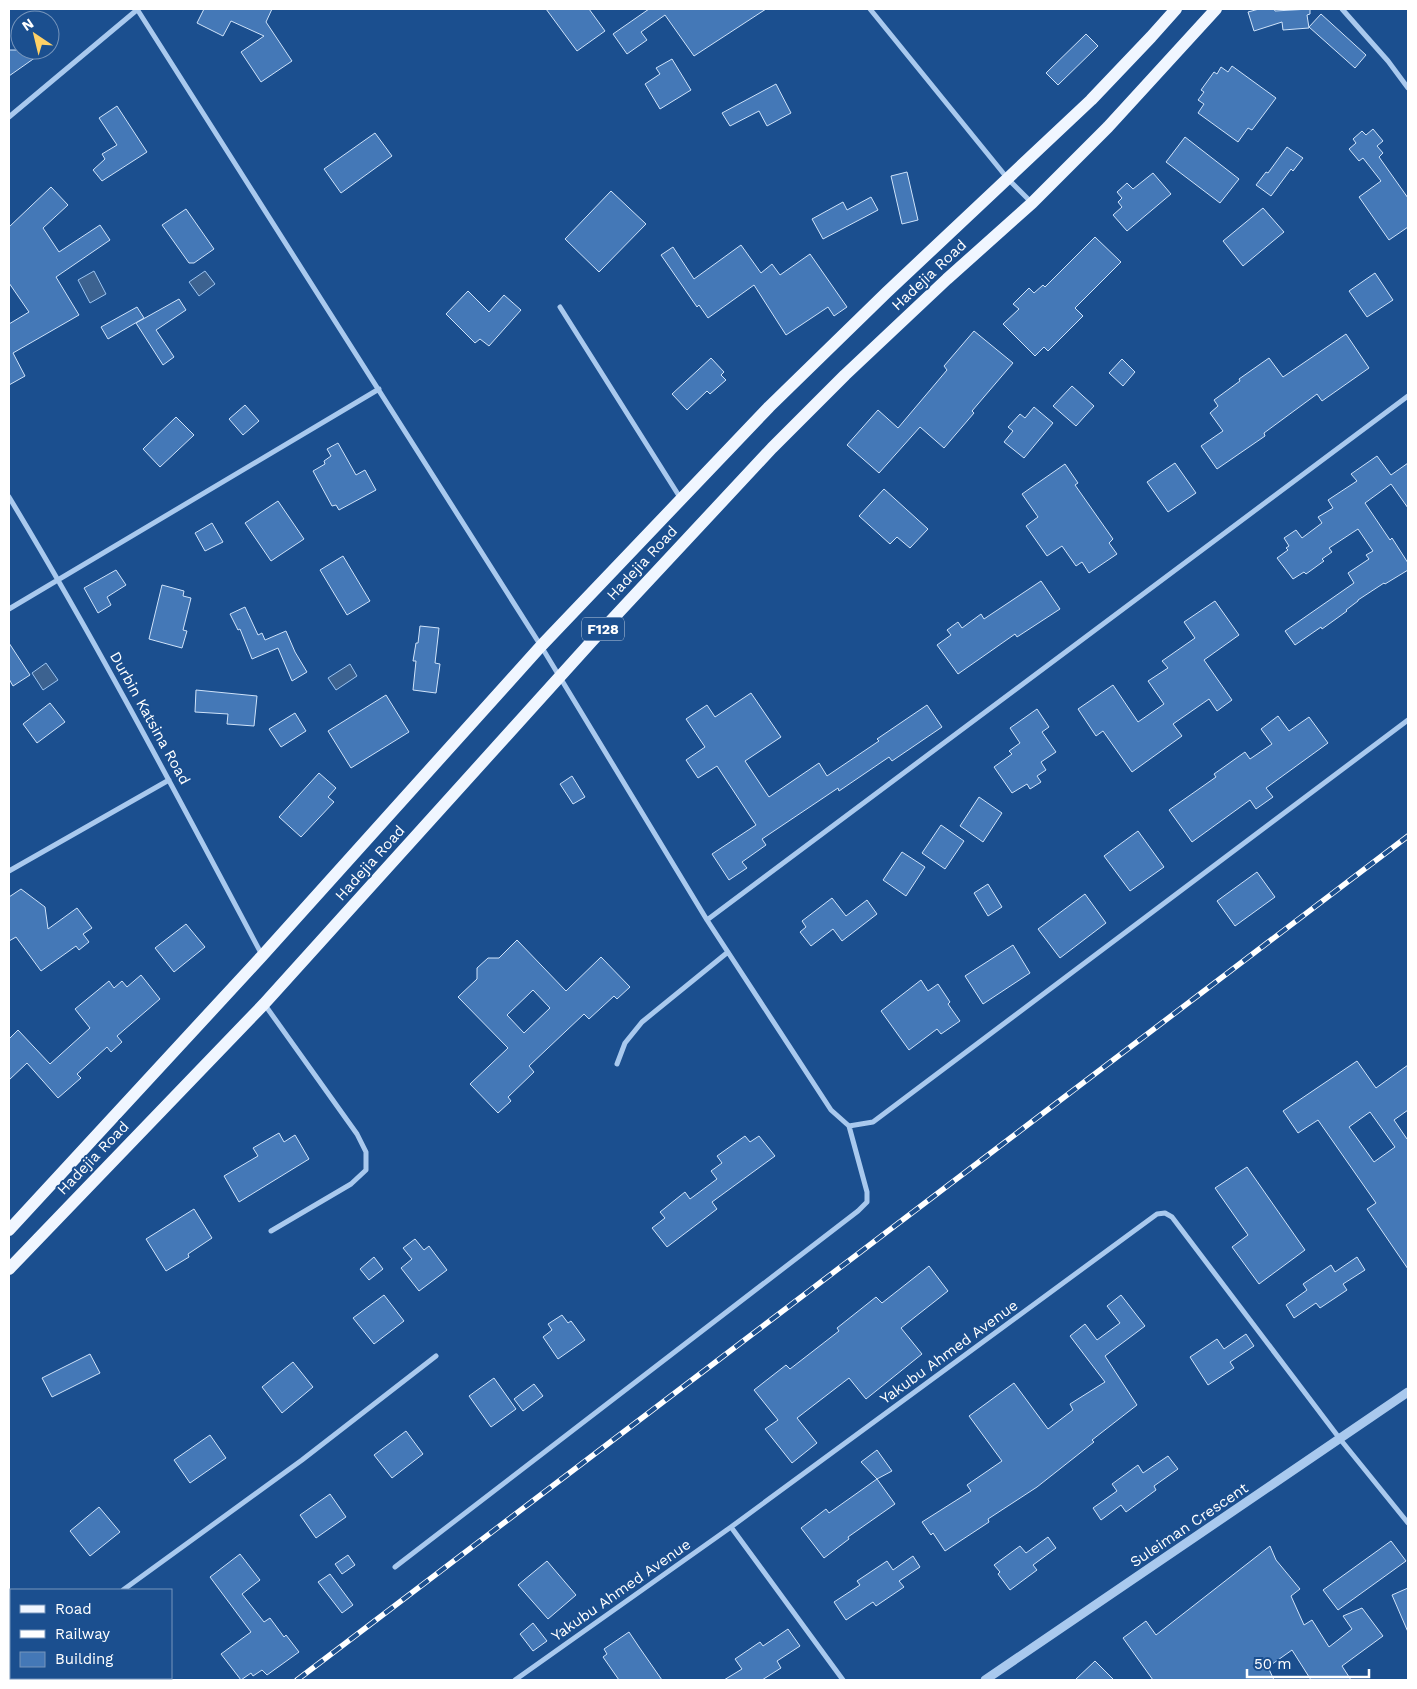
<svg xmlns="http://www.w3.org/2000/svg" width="1417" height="1689" viewBox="0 0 1417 1689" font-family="'Work Sans',sans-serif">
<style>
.water{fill:#3c6290;stroke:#9cc4f0}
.building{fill:#4478b7;stroke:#cfe3fa;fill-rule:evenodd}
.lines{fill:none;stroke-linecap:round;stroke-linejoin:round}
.minor{stroke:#a9c9ee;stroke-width:5}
.tertiary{stroke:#a9c9ee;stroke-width:9}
.secondary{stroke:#d6e6fa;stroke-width:10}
.primary{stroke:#f0f6ff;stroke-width:12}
.rail-casing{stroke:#fff;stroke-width:5.5}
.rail{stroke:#1b4f8f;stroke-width:4;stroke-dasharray:11;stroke-linecap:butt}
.labels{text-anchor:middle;stroke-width:4;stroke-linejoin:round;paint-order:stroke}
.shield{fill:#1b4f8f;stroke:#bbcadd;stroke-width:1}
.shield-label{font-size:14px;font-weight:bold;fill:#fff}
.street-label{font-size:15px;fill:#fff;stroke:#1b4f8f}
</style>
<rect width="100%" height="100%" fill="#1b4f8f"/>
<path class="water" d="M94,271L106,294L90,303L78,280Z
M205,271L215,284L199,296L189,282Z
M46,663L58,680L43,690L32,673Z
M350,664L357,676L336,690L328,678Z"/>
<path class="building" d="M204,9H272L266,22L292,61L261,82L241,52L264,36L231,21L223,36L197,23Z
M546,9H589L605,31L577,51Z
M649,9H766L694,56L665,15L641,32L647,40L627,54L613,34Z
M1259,9H1274L1275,11L1310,9V14L1307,15L1309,28L1283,30L1282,22L1254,31L1248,12Z
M1321,14L1366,55L1355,68L1309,27Z
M1086,34L1098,46L1058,85L1046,73Z
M9,50H46L9,76Z
M672,59L691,90L660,109L645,84L660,74L656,68Z
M1232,66L1276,98L1252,130L1248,128L1238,142L1198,113L1204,104L1198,100L1204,92L1201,90L1214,72L1217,74L1221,67L1228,72Z
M776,84L791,113L767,126L759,111L730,126L722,113Z
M117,106L147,152L102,181L93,170L105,159L102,154L117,145L99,118Z
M1373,129L1383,141L1377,146L1383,153L1379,157L1408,198V227L1389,240L1359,197L1381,181L1363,158L1359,161L1349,149L1356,143L1353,139L1362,131L1366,135Z
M375,133L392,156L341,193L324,169Z
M1185,137L1239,179L1220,203L1166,162Z
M1287,147L1303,158L1293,171L1291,169L1271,196L1256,185L1266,172L1268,173Z
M907,172L918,220L902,224L891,176Z
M1153,173L1171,194L1127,231L1113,215L1122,207L1118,202L1122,198L1117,192L1127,183L1133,189Z
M51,187L68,205L43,228L59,252L100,225L110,240L56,277L79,315L13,353L25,376L9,385V324L29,312L9,283V227Z
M611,191L646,224L599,272L565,239Z
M871,197L878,210L823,239L812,219L843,202L847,210Z
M1263,208L1284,232L1243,266L1223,241Z
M186,209L214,249L194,263H189L162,225Z
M1095,237L1121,262L1075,308L1083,316L1048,351L1044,347L1035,356L1003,324L1019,309L1013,304L1029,288L1034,293L1043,285L1045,287Z
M741,245L761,273L772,264L780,275L810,254L847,307L834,316L828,307L786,335L754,285L708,318L699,305L697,307L661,255L673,247L694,279Z
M1375,273L1393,300L1367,317L1349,291Z
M468,291L489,312L504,295L521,310L489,346L480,339L475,343L446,314Z
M179,299L186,310L156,330L174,357L163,365L136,323Z
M137,307L144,318L108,339L101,327Z
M974,331L1013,363L972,411L974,413L944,448L920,427L879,473L847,445L878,410L898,428L947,370L944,366Z
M1346,334L1369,368L1322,401L1317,394L1264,433L1265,436L1217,469L1201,446L1223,431L1210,413L1218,406L1214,400L1240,381L1239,379L1269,358L1283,377Z
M711,358L724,372L721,375L726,380L710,394L707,391L687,410L672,394Z
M1122,359L1135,372L1123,386L1109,373Z
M1072,386L1094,406L1076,426L1053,406Z
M245,405L259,421L243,435L229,419Z
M1034,407L1053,423L1024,458L1004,442L1013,431L1008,427L1020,414L1025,418Z
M176,417L194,435L160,467L143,449Z
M338,443L356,475L365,470L376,490L339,510L336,505L332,506L313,471L325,464L324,461L331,456L327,449Z
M1377,456L1391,475L1408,463V508L1391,484L1365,503L1390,540L1392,538L1408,563V570L1385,584L1384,583L1358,600V601L1346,610L1347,611L1322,629L1321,627L1295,645L1285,631L1354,583L1348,573L1369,559L1366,555L1373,551L1358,529L1329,548L1332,552L1322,559L1324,561L1306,574L1304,572L1293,579L1277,558L1288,550L1286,548L1289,546L1284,538L1296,530L1302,538L1322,523L1318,517L1333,508L1328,500L1357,481L1351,474Z
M1175,463L1196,493L1168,512L1147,482Z
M1065,464L1078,483L1075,485L1113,539L1109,543L1117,554L1089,573L1082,562L1076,566L1062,546L1047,556L1026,526L1038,517L1022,494Z
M884,489L928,529L910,548L897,537L890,544L859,516Z
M278,501L304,539L271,561L245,523Z
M212,523L223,542L205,551L195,533Z
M343,556L370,601L347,615L320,570Z
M116,570L126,585L107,597L111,605L98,613L84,588Z
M1041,581L1060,609L1017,637L1015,634L958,674L937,645L951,635L947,630L958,622L962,628L981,614L984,619Z
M162,585L184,591L183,596L191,598L183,630L187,631L182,648L149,639Z
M1215,601L1239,635L1204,660L1232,700L1217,711L1209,699L1173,724L1182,736L1132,772L1103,731L1096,736L1078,709L1113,685L1138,722L1164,704L1148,681L1168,668L1162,661L1195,638L1184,622Z
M245,607L258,635L262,633L265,640L286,631L295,652L307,672L292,681L278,648L252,659L240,629L238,630L230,614Z
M420,626L439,628L435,663L440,664L436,693L413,690L416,661H413L416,643H418Z
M9,643L30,675L13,686L9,679Z
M196,690L257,696L254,726L227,724L228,714L195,712Z
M751,693L781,737L745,761L769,797L819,763L827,776L879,741L877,739L927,705L942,727L892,761L889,757L839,791L838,788L762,839L766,845L742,862L747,868L729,880L712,854L756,825L717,766L698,778L686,760L705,747L686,719L707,705L715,717Z
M386,695L409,732L351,768L328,731Z
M50,703L65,722L37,743L23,724Z
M1037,709L1049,727L1042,732L1056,752L1041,762L1046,770L1037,776L1041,782L1030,789L1027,784L1012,793L994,767L1012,754L1009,751L1020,743L1010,728Z
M295,713L306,731L281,747L269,729Z
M1278,716L1289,731L1309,717L1328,743L1266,788L1273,797L1256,809L1250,800L1192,842L1169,810L1216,777L1214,774L1245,752L1250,759L1272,744L1261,729Z
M319,773L336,788L328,797L334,802L301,837L279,817Z
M572,776L585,797L573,804L560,784Z
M979,797L1002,813L983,842L960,826Z
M941,825L964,841L945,869L922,853Z
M1138,831L1164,867L1130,891L1104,856Z
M902,852L925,867L906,896L883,880Z
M1257,872L1275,897L1235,926L1217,901Z
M988,884L1002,907L988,916L974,893Z
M21,889L45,907L48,929L77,908L92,928L83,934L89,942L79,950L76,946L41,971L16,937L9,941V897Z
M1085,894L1106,923L1060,958L1038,929Z
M832,898L846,916L867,900L877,914L842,941L833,929L811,946L800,932L806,927L802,921Z
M186,924L205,947L174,972L155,948Z
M517,940L566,991L601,957L630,987L617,999L614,996L589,1019L584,1014L529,1066L534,1072L508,1097L511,1101L498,1113L470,1084L508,1048L458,997L477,979V968L488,958H499ZM533,990L550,1008L524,1033L507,1015Z
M1013,945L1030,973L983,1004L965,976Z
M141,975L160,999L117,1036L122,1042L111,1052L107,1047L77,1074L81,1078L58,1098L27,1063L9,1080V1039L18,1030L50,1064L90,1028L75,1009L109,981L114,988L122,981L127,987Z
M921,980L928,991L938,984L950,1002L948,1004L960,1021L941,1034L937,1029L909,1050L881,1011Z
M1357,1061L1376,1088L1408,1065V1110L1394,1120L1407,1139L1408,1138V1269L1367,1209L1376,1203L1318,1120L1298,1133L1283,1111ZM1370,1112L1395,1147L1374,1162L1349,1127Z
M279,1133L284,1142L295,1135L309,1159L239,1202L224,1176L258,1156L253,1148Z
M745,1136L750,1142L759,1136L775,1156L712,1202L717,1209L667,1247L652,1228L665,1218L660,1212L685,1192L690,1199L717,1179L711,1171L722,1163L717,1156Z
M1247,1167L1305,1250L1259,1284L1232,1247L1248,1235L1215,1188Z
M194,1209L212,1238L188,1254L189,1257L166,1271L146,1239Z
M415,1239L424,1250L429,1246L447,1270L419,1291L401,1268L412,1259L403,1248Z
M374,1257L383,1269L369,1280L360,1269Z
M1357,1257L1365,1270L1343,1284L1347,1290L1320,1308L1316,1303L1294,1318L1286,1305L1307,1290L1303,1284L1331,1265L1335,1272Z
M929,1266L948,1291L901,1328L922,1354L866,1399L849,1378L797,1418L817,1443L792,1463L765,1429L778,1420L754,1390L786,1365L790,1369L839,1331L837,1328L876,1297L882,1303Z
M384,1295L404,1321L374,1344L353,1318Z
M1121,1295L1145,1326L1105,1356L1137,1405L1092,1440L1094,1442L1037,1487L988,1519L989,1522L945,1551L933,1533L931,1535L922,1522L971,1491L967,1485L1002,1461L969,1416L1014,1383L1048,1429L1073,1410L1070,1404L1105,1382L1070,1336L1085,1324L1097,1340L1120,1323L1107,1306Z
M562,1315L568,1323L571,1321L585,1340L558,1359L543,1337L552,1330L548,1324Z
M1246,1334L1254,1346L1230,1362L1234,1368L1208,1385L1190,1357L1217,1339L1224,1349Z
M90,1354L100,1373L52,1397L42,1378Z
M293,1362L313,1387L282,1413L262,1387Z
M494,1378L516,1409L491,1427L469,1396Z
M534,1384L543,1396L523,1411L514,1399Z
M406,1431L423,1454L392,1478L374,1455Z
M210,1435L226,1458L190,1483L174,1460Z
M877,1450L892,1471L877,1479L861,1462Z
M1168,1456L1178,1469L1154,1486L1156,1490L1126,1512L1121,1505L1101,1520L1093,1508L1117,1491L1112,1484L1138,1465L1143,1473Z
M877,1479L895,1504L848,1537L849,1539L824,1558L801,1528L826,1509L829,1513Z
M330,1494L346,1517L316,1538L300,1515Z
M99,1507L120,1532L90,1556L70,1531Z
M1048,1537L1056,1548L1033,1565L1037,1570L1010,1590L998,1574L1000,1572L994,1565L1020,1546L1026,1553Z
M1391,1541L1406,1561L1338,1610L1323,1590Z
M1270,1546L1276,1560L1300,1589L1291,1596L1304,1625L1312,1620L1329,1647L1352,1629L1343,1616L1362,1608L1383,1636L1342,1666L1351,1680H1311L1292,1650L1268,1667L1274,1680H1153L1123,1638L1146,1621L1156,1635Z
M240,1554L260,1580L242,1594L264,1622L270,1618L284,1637L286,1635L299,1652L267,1675L262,1670L253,1676L251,1673L241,1680L221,1654L251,1632L210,1577Z
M348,1555L355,1565L342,1574L335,1564Z
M913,1556L920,1567L899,1581L904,1587L876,1606L873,1602L846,1620L834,1602L860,1585L857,1581L887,1561L893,1570Z
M547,1561L576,1595L548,1619L518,1585Z
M330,1574L353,1605L342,1613L318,1582Z
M1408,1588V1632L1392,1595Z
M533,1623L547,1641L533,1651L520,1634Z
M788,1629L800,1646L777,1661L781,1668L762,1680H724L742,1669L735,1659L760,1642L763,1646Z
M629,1632L639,1647L662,1680H619L603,1657L607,1654L604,1649Z
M1095,1661L1114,1680H1075Z"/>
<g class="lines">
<path class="minor" d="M137,9L541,646L707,920L831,1110L849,1126L873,1122L1408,720
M870,9L1008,179L1031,202
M1342,9L1388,61L1408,88
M9,117L138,9
M560,307L681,499
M9,497C99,646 180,801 262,955
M9,609L379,389
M9,871L169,780
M707,920L1408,396
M265,1005L357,1134L366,1152V1170L351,1184L271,1231
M617,1064L625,1043L642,1022L728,952
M731,1527L843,1680
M395,1567L858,1211L867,1202V1192L849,1126
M123,1590L302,1460L436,1356
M515,1680L731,1527L1157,1214L1165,1213L1172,1217L1340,1439L1408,1523"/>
<path class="tertiary" d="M985,1680L1408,1392"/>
<path class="secondary" d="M9,1630L11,1634
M9,1666L11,1670
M16,1678L17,1680
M38,1678L39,1680"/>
<path class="primary" d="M9,1230L262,956L541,646L769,407L887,292L1091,100L1151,37L1176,9
M9,1269L264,1004L592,641L772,448L845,375L947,279L1032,203L1108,127L1216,9"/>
<defs>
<path id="rail" d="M297,1680L1408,836"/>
</defs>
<use href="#rail" class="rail-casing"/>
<use href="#rail" class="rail"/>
</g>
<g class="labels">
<rect class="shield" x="582" y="617.5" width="42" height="23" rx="4"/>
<g class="shield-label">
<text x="603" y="634">F128</text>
</g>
<g class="street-label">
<text transform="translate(929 275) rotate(-43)" y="5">Hadejia Road</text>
<text transform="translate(642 563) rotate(-47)" y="5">Hadejia Road</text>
<text transform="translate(150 718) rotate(61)" y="5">Durbin Katsina Road</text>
<text transform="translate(370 863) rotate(-48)" y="5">Hadejia Road</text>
<text transform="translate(93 1158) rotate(-46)" y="5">Hadejia Road</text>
<text transform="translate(949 1352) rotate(-36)" y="5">Yakubu Ahmed Avenue</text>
<text transform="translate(1189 1525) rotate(-34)" y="5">Suleiman Crescent</text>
<text transform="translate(621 1590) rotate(-35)" y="5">Yakubu Ahmed Avenue</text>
</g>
</g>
<rect width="1417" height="1689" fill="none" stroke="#ffffff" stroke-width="20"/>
<rect x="10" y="1589" width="162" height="90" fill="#1b4f8f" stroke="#7695bc"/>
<rect x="20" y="1605" width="25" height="8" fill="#f0f6ff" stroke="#7695bc"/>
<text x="55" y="1614" font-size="15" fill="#ffffff">Road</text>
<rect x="20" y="1630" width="25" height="8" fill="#ffffff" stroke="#7695bc"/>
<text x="55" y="1639" font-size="15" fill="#ffffff">Railway</text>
<rect x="20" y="1652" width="25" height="15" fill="#4478b7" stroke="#7695bc"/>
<text x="55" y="1664" font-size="15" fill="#ffffff">Building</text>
<g transform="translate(35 35) rotate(325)"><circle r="24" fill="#1b4f8f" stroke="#7695bc"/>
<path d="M0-4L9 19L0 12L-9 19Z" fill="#ffd166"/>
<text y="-8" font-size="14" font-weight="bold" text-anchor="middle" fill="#ffffff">N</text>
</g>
<path d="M1247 1669v8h122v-8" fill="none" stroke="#ffffff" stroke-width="2.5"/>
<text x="1254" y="1669" font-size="15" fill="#ffffff" stroke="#1b4f8f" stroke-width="4" paint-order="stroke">50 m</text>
</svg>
